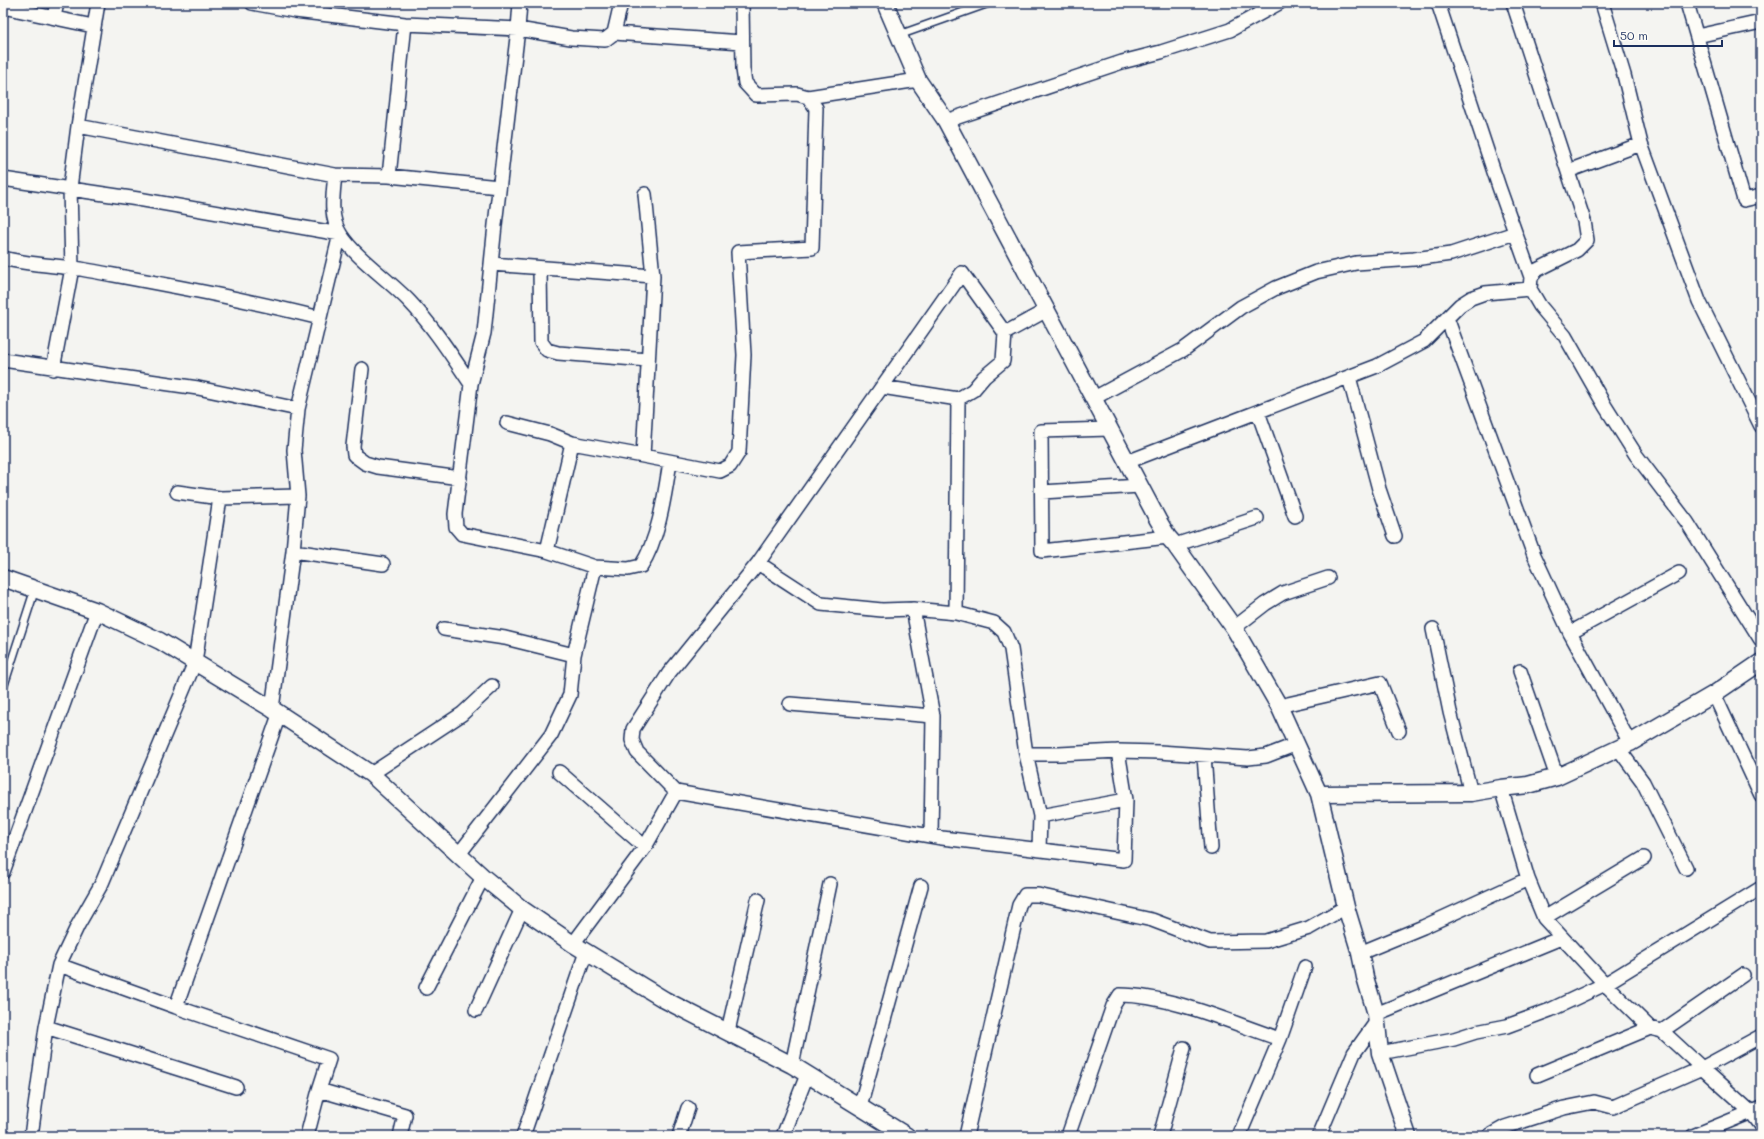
<svg xmlns="http://www.w3.org/2000/svg" width="1764" height="1139" viewBox="0 0 1764 1139" font-family="Mali,sans-serif">
<style>
.lines{fill:none;stroke-linecap:round;stroke-linejoin:round}
.service-casing{stroke:#1b2f5e;stroke-width:10}
.minor-casing{stroke:#1b2f5e;stroke-width:16}
.tertiary-casing{stroke:#1b2f5e;stroke-width:19}
.service{stroke:#fdfcf7;stroke-width:7}
.minor{stroke:#fdfcf7;stroke-width:13}
.tertiary{stroke:#fdfcf7;stroke-width:16}
</style>
<rect width="100%" height="100%" fill="#f4f4f1"/>
<filter id="ink" filterUnits="userSpaceOnUse"><feTurbulence type="fractalNoise" baseFrequency=".025" numOctaves="2"/><feDisplacementMap in="SourceGraphic" scale="8" xChannelSelector="R" yChannelSelector="G"/><feConvolveMatrix kernelMatrix="1 2 1 2 8 2 1 2 1" color-interpolation-filters="sRGB"/></filter>
<g filter="url(#ink)">
<g class="lines">
<defs>
<path id="service" d="M899,35L989,3
M3,688L35,589"/>
<path id="minor" d="M252,3L295,11L405,24L518,29L520,3
M1438,3L1499,187L1531,277
M1513,3L1584,221L1587,240L1577,250L1537,270L1531,277L1530,289L1540,306L1565,336L1605,406L1636,455L1687,522L1761,640
M1602,3L1624,75L1641,144L1699,301L1761,426
M1687,3L1744,200L1761,196
M3,7L93,26
M54,17L57,3
M614,33L742,42
M1697,36L1761,22
M808,97L918,80
M946,121L1122,62L1161,52L1230,30L1279,3
M78,126L335,175L389,176L499,187
M1568,171L1641,144
M335,175C333,194 329,218 341,235C356,258 389,280 409,301C433,326 452,356 471,384
M389,176L405,24
M3,179L138,199L340,234L298,409L294,450L298,496L293,551L272,709
M3,258C28,265 55,265 81,269C161,284 241,298 320,318
M491,264L653,276
M540,268L541,342L547,350L558,353L648,360
M1447,318L1534,555L1570,633L1630,743
M3,360L198,388L298,409
M53,369L72,268L70,188L78,126L98,3
M362,369L353,446L354,455L365,463L378,467L460,478
M1349,377L1379,489L1395,536
M882,387L958,399L956,613L994,623L1004,632L1011,649L1026,754L1040,816L1126,800L1124,860L942,838L676,792L637,752L632,740L633,729L669,673L758,563L962,273L1005,333L1047,310
M1094,398L1183,350L1241,307L1276,288L1316,272L1356,263L1414,259L1451,254L1515,233
M958,399L973,390L984,377L1003,361L1005,333
M1258,412L1295,516
M507,423L550,434L572,443
M1110,429L1041,431L1042,551L1168,537
M643,456L720,471L730,466L739,452L744,355L738,252L812,248L816,108L808,97L797,94L756,95L745,83L743,69L742,3
M1127,462L1377,366L1424,341L1460,305L1471,298L1485,293L1530,289
M1042,492L1140,486
M220,498L298,496
M1175,545L1257,518
M293,551L383,564
M547,551L572,443L643,456L653,276L645,194
M758,563L821,604L882,610L913,609
M595,567L628,569L641,566C659,539 665,493 670,462
M1234,628L1265,604L1283,593L1328,578
M444,629L505,638L574,655
M1433,629L1450,712L1471,793
M1570,633L1679,573
M1520,671L1557,777
M1714,694L1761,795
M790,704L933,716
M1279,706L1380,683L1399,731
M279,715L176,1007L329,1059L319,1090L405,1115L400,1136
M1618,748L1643,782L1686,868
M1118,751L1126,800
M1026,754H1059L1118,751L1159,752L1248,758L1266,756L1297,744
M1204,756L1211,848
M559,772L645,847
M371,774L462,714L492,686
M1501,788L1528,879L1544,918L1605,984L1650,1028L1662,1031L1702,1068L1761,1036
M931,836L933,716L913,609L956,613
M1039,850L1040,816
M459,854L551,735L570,695L574,655L595,567L547,551L462,534L456,527L455,514L471,384L484,333L495,225L518,29L571,38L605,40L614,33L621,3
M3,872L97,611
M1544,918L1644,858
M573,944L645,847L676,792
M1360,953L1423,927L1528,879
M59,965L78,925L102,883L195,662L220,498L177,492
M426,988L483,877
M476,1010L522,909
M1376,1014L1561,938
M46,1027L236,1087
M728,1031L758,900
M1662,1031L1743,975
M1380,1053L1454,1039L1476,1032L1507,1026L1550,1010L1605,984L1761,888
M792,1065L830,884
M1537,1075L1650,1028
M860,1107L921,886
M31,1136L46,1027L59,965L176,1007
M307,1136L319,1090
M523,1136L586,952
M679,1136L688,1108
M783,1136L807,1075
M966,1136L1019,905L1025,895H1038L1152,920L1210,942L1266,941L1309,928L1346,907
M1068,1136L1113,1006L1120,995C1170,995 1232,1023 1280,1039
M1160,1136L1184,1048
M1239,1136L1280,1039L1305,967
M1319,1136L1354,1053L1377,1021
M1489,1136L1505,1127L1564,1108L1594,1102L1613,1107L1702,1068L1751,1112L1761,1125
M1693,1136L1761,1108"/>
<path id="tertiary" d="M885,3L918,80L946,121L1158,520L1168,537L1175,545L1234,628L1279,706L1319,794L1346,907L1360,953L1365,977L1376,1014L1380,1053L1408,1136
M3,578L97,611L160,641L272,709L371,774L483,877L522,909L573,944L665,1000L792,1065L907,1136
M1319,794L1471,793L1501,788L1528,785L1557,777L1630,743L1714,694L1761,662"/>
</defs>
<use href="#service" class="service-casing"/>
<use href="#minor" class="minor-casing"/>
<use href="#tertiary" class="tertiary-casing"/>
<use href="#service" class="service"/>
<use href="#minor" class="minor"/>
<use href="#tertiary" class="tertiary"/>
</g>
</g>
<rect width="1764" height="1139" fill="none" stroke="#fdfcf7" stroke-width="16"/>
<rect x="8" y="8" width="1748" height="1123" fill="none" stroke="#1b2f5e" stroke-width="1.5" filter="url(#ink)"/>
<path d="M1614 40v6h108v-6" fill="none" stroke="#1b2f5e" stroke-width="2"/>
<text x="1620" y="40" font-size="12" fill="#1b2f5e" stroke="#fdfcf7" stroke-width="3" paint-order="stroke">50 m</text>
</svg>
